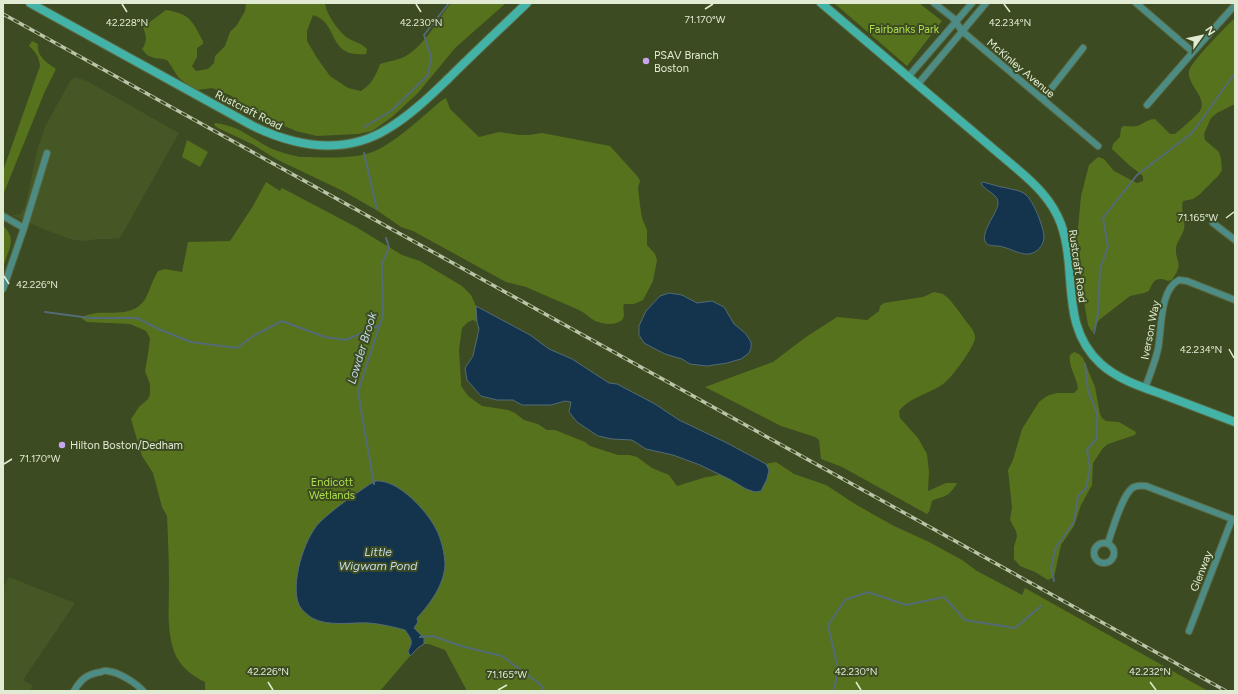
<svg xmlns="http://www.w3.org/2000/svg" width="1238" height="694" viewBox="0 0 1238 694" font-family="Figtree,sans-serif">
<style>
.built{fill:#455725}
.green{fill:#57721c}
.water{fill:#14344e;stroke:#526b76}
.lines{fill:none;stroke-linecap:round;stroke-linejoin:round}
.stream{stroke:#526b76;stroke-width:2}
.street-casing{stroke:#5a6841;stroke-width:8}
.secondary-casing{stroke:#5a6841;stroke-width:10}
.street{stroke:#4d8c84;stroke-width:6}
.secondary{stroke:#44b3a7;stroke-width:8}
.rail-casing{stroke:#b9c4a8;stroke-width:3.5}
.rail{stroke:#3c4b21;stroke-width:2;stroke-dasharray:6;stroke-linecap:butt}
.ticks{fill:none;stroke:#e1ebd3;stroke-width:1.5}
.poi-dot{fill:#c8a6ef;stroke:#3c4b21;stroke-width:1.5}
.labels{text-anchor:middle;stroke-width:4;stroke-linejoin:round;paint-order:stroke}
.park-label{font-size:11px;fill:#aede4b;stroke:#3c4b21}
.poi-label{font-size:11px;fill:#e1ebd3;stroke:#3c4b21;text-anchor:start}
.street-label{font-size:11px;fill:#e1ebd3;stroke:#3c4b21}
.water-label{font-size:12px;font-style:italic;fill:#c3d9ec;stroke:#3c4b21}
.ticks-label{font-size:10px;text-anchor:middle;fill:#e1ebd3;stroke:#3c4b21;stroke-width:4;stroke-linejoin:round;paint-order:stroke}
</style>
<rect width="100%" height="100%" fill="#3c4b21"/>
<path class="built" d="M74,78H78L87,81L179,133L120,238L110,239H98L85,241L73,240L43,229L12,215H18L20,214L25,207L38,147L45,127L70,81Z
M9,577L75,603L23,680L33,686L30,691H3V588Z"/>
<path class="green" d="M246,3H327L325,4C327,15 337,29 345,36C352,42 361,42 367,49L366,54C326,58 340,23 313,15L307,31V41L317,58L330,76L348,88L361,91C372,84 376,75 380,64C389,61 401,60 409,54C427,42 437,20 451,3H506L455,48L418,93L392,117L372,131L358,134L317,136L296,131L254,113L230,95L222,92L212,88L198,90L189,86L178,77L168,61L164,59L154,58L147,55L142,49C148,41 146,35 143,27L166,10C191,14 192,21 203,41V44L197,48V57L192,66L196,71L208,69L214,63L215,56L225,46L230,32L237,25L245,11Z
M834,3H919L942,21L907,66Z
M1235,18V104L1217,113L1211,118L1204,134L1205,140L1219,152L1221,159L1222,170L1219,175L1199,195L1193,199L1183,201C1180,212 1186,219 1184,229C1183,235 1176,242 1176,249C1175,260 1183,263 1175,275C1173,279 1172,280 1168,281C1156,276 1153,281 1149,291L1144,293L1130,296L1099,320L1092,332L1088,325L1083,295L1077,239L1081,196L1089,165L1098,157L1104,159L1114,171L1137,183L1143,181V176L1129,165L1112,149L1113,144L1120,137L1121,128L1123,126C1128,126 1132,127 1137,126C1143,124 1148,119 1155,119L1170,134H1175C1181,129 1196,116 1200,111C1208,97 1186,84 1189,71C1191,62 1226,26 1235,18Z
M32,41L38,44C36,56 47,63 56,69L45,91L3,195V171L40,66C39,57 36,52 29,46Z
M446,98L450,109L479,137L499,132L519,135H529L542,133L610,146L638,177L640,181L638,188L640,205L642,218L647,230V245L655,254L657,260L653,281L643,300L634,304H624C622,309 626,316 622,320C616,326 602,324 595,321C590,318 585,313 579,310L526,287L506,282L413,231L401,227L378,211L343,191L276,159L252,144L218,128L214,125L215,123C240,126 249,137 270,148C279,152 290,155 300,157C323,157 354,160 375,151C397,141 422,117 441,101Z
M187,140L208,152L200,167L182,157Z
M266,182L280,191L282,188L356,227L402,255L420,261L462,286L471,295L476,306L477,322L473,320L468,322L462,328L459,350L461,382V386L468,396L482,406L508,410L515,413L524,420L538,424L547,430H555L585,442L590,446L618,455H630L637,457L652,468L669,475L677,486L706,477C712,477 719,474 725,473C742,469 759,465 776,462L794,474L826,485L855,504L892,525L929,542L962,560L977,571L1022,595L1025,588L1208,691H467L445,650L429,644H423L411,646L408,651L410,656L380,691H205V682C194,677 182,668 176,656C166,634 169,607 169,583C169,561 168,538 167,516L162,507L153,473L142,456L131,419L139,407L148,399L150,395V384L145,371L148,354L150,338L146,331L130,324L87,322L81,318C100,306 127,321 143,302C146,299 148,293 150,288C152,282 155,277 158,271L165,269L182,272L188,242L230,241L253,206Z
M3,226C17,238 9,249 4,264Z
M934,292C937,293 941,293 943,294C950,298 960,313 965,320C969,325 974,330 975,336C977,344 951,379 943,384C929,394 910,397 899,411L900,418L918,438L927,454L929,472L928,491L946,483H957C955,487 950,494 945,496C941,498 936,498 932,501L929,512L927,514L842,467L821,459L819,440L815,437L781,426L705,387L773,362L806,337L837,317L867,320L879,311L880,306L884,303L923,297Z
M1074,352L1079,354L1083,358L1095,387L1100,414L1102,418L1106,421L1119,422L1136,432L1135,435L1108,444L1103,448L1093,463L1092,485L1081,505L1074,526L1061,545L1054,577L1048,580L1035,572L1020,566L1014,559V547L1017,536L1016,531L1010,520L1012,507L1008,470L1013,460L1022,429L1039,402L1047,396L1057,393H1074L1078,389C1077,377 1068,367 1070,355Z"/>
<path class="water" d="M983,182C991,184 999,187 1007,188C1013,190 1021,190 1026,195C1033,200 1044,228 1044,237C1044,245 1037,253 1029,254C1021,255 1011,249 1003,247C998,245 989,247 986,243C979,233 998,213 998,203C999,194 984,191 981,183Z
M669,293L682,295L697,303L712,301L724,307L734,324L746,334L751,342V348L749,353L741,359L727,363L707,366L690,364L682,359L665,354L644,343L639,335V326L646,311L660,296Z
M476,306L530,335L549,349L572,359L609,383L617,384L655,404L679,420L727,443L766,464L769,470L767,479L761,491L755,492L746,489L731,480L700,465L673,455L646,449L632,440L612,439L598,436L577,422L569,412L571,402L565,401L551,405H522L513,400H497L481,396L467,380L465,368L473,356L479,329L477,322Z
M376,481C398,479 427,511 436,529C441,538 445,554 445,565C444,585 430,604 417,618L418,622L414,628L424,638V644L419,647L410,656L408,651C414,641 411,639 405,630C394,627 381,624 369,623C353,622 328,627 312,618C308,615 302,611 299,605C290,584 304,539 319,523C333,509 354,495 370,484Z"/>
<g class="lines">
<path class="stream" d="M364,127L391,111L428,75L431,57L424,35L449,3
M364,153L377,209
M45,312L90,318H137L161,330L191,342L237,348L255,335L282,321L325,337L346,340L380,325
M1094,333L1098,314L1100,269L1108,247L1103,218L1137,175L1192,133L1235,73
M374,484L358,392L383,315L382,264L389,247L386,238
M1054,581L1051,568L1056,547L1074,522L1078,496L1086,488L1090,469L1087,450L1097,438V413L1088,391L1085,364
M420,637L433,636L461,646L502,656L541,685L544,691
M834,691L838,669L828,625L845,600L868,592L906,605L944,597L965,620L1015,628L1041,606"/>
<defs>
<path id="street" d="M934,3L953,18L962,31L1098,146
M1136,3L1193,52
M908,77L972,3
M918,84L986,3
M1043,99L1083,48
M1147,105L1193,52L1235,5
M3,216L24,228
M1213,223L1235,240
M3,289L24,228L47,153
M1145,388C1150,375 1155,362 1158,349C1162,330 1159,290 1179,280L1187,281L1235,300
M1094 553a10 10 0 1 1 20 0a10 10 0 1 1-20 0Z
M1108,543C1112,531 1123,492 1134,487C1138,485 1142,486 1146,486L1235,520
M1189,631L1232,519
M74,691C81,679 87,674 101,672C103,671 105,670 107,671C119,672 136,683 143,691"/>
<path id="secondary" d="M30,3L253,126C297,147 345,156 389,128C412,114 431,95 450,77C475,52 501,28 527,3
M821,3L1016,168C1035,184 1052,200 1061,224C1078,272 1059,326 1101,364C1119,380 1142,387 1164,395C1188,404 1211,413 1235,422"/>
</defs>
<use href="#street" class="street-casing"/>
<use href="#secondary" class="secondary-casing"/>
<use href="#street" class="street"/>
<use href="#secondary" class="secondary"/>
<defs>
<path id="rail" d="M3,14L1226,691"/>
</defs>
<use href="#rail" class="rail-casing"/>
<use href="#rail" class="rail"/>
</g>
<path class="ticks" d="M122,4L127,12M416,4L421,12M1004,4L1010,12M705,9L713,4M1226,218L1234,212M4,276L9,284M1229,349L1234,358M4,464L12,459M268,682L273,690M856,682L861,690M1150,682L1156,690M498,690L507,685"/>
<g class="poi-dot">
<circle cx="646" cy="61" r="4"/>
<circle cx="62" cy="445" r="4"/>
</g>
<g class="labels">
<g class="park-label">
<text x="904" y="33">Fairbanks Park</text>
<text x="332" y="486">Endicott<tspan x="332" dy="13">Wetlands</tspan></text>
</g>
<g class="poi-label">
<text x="654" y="59">PSAV Branch<tspan x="654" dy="13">Boston</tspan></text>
<text x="70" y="449">Hilton Boston/Dedham</text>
</g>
<g class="street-label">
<text transform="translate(1021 68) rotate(40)" y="4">McKinley Avenue</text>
<text transform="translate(249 110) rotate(27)" y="4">Rustcraft Road</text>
<text transform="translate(1078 266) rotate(82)" y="4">Rustcraft Road</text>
<text transform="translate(1150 330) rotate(-79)" y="4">Iverson Way</text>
<text transform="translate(1201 571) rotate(-69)" y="4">Glenway</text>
</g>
<g class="water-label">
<text transform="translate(362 348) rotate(-73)" y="4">Lowder Brook</text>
<text x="378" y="556">Little<tspan x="378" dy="14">Wigwam Pond</tspan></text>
</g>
</g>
<g class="ticks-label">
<text x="705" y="23">71.170°W</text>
<text x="127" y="26">42.228°N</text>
<text x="421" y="26">42.230°N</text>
<text x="1010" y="26">42.234°N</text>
<text x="1198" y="221">71.165°W</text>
<text x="37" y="288">42.226°N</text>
<text x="1201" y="353">42.234°N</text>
<text x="40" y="462">71.170°W</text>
<text x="268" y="675">42.226°N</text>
<text x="856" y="675">42.230°N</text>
<text x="1150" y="675">42.232°N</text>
<text x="507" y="678">71.165°W</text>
</g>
<rect width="1238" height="694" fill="none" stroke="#e1ebd3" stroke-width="8"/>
<g transform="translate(1202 36) rotate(57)" stroke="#3c4b21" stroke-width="3" paint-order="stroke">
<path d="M0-3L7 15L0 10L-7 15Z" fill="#e1ebd3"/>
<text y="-6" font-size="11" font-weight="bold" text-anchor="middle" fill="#e1ebd3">N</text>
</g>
</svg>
